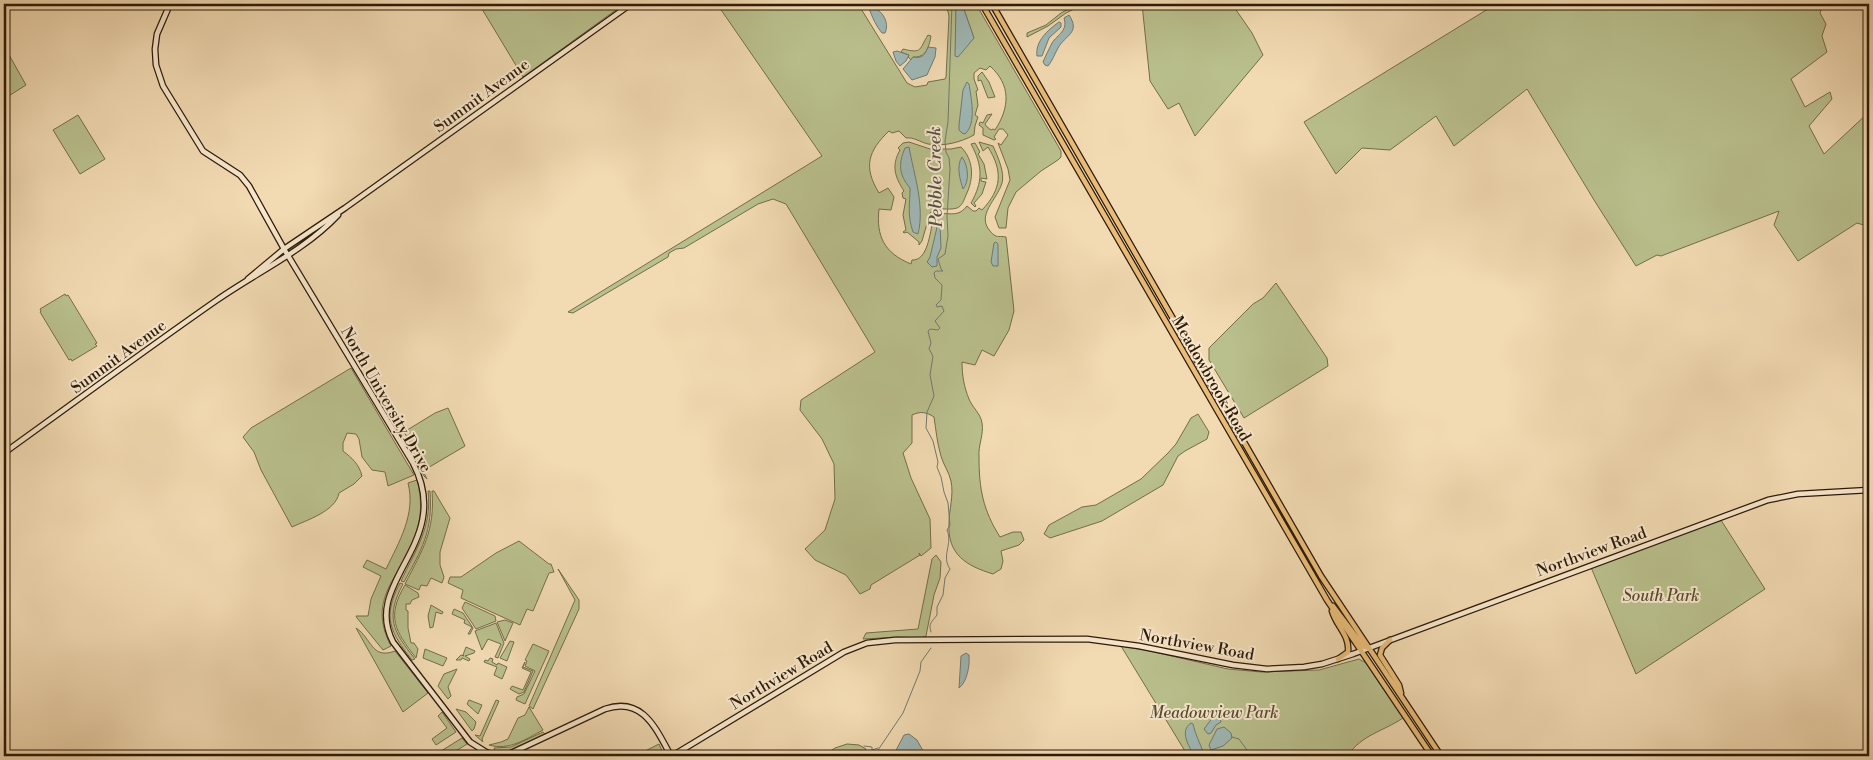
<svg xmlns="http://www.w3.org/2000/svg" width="1873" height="760" viewBox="0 0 1873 760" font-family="'Libre Bodoni',serif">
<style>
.green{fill:#b9c08d;stroke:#736d4a}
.water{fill:#9fb8b6;stroke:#717970}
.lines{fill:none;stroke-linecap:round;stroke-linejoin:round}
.stream{stroke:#717970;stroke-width:1}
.secondary-casing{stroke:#2d1a07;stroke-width:7}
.primary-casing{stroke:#2d1a07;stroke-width:7}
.secondary{stroke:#f7e7cd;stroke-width:4.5}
.primary{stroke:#e9bd79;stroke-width:4.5}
.labels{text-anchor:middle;stroke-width:4;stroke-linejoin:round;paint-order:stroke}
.street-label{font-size:16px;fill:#2d1a07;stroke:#f7e7cd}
.park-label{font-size:16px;font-style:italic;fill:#574c2f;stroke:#f7e7cd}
.water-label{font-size:18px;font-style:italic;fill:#555144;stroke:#f7e7cd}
</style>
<rect width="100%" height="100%" fill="#f2dab2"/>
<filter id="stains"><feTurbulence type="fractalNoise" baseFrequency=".004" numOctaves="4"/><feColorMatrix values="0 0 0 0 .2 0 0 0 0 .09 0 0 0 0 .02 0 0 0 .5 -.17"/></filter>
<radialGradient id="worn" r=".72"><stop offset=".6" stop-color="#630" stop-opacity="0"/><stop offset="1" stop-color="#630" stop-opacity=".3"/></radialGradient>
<path class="green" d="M479,4H618L620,7L523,77Z
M717,4H858L907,83L915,87L927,85L928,82L945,79L946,77L949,16L946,4H956V56L974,38L962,4H976L1061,151V157L1058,160L1041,171L1016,192L1008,208L1006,228H999L995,217L1010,180L1008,169L998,143L1001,145L1008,135L1003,129H999L994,137L996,139L994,140L983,135V128L979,125L980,122L983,123L987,115L992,114L985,124L986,126L991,130L993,129L995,130C1010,107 1011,85 990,66L986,70L980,68L974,73V79L978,90L976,91L978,105L975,115L978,117L975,126L974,135C961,142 944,147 928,144C920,142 914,137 906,138L899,131L892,133L889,131C868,151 863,167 879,193L888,188L894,197L891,210L879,209C876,236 884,253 911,264L912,260C928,261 930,232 933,220C943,206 955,222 967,206L973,211H976L979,208L982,210C1002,189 1003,171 988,147L983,151L979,142L993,146C998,157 1005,173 1002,183C997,200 976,215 990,231C991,232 993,235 996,236C997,237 1003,236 1006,237L1014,311L1009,330L994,356L982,350L975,365L962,362C962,375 964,387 969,399C972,407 981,414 982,423C984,435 978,445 979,457C979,489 983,510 1000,537L1013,532H1021L1024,540L1019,545L1001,551L1003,561L1001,569L993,574C967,566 947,555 949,523C949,509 954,496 951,481C949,472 943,464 941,456C937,443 936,430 934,417C926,412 921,411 912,415V443L903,453L911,478L930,519L931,548L921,556L919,553L920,555L871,585L870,589L860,594L846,575L815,560L805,549L825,530L835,499L834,464L822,439L800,410L801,400L875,352L786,204L773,199L758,204L684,248L676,249L669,253L668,257L573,313L568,312L822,156Z
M1077,4H1084L1066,13L1048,26L1027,37V33L1046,25L1061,13Z
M1142,4H1232L1252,33L1263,55L1195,136L1179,103L1168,109L1150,81Z
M1496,4H1738L1743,6L1744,4H1823L1820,13L1826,24L1822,36L1827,52L1791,79L1805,107L1830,92L1832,99L1809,126L1824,154L1869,112V184L1867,226L1857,223L1798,261L1774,225L1779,211L1661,256L1657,255L1636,266L1594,200L1527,89L1454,146L1436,116L1390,150L1362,148L1336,174L1304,122Z
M928,35L931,36C929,47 926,58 913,57L911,60L908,57L909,55L901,52L903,49C923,54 919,49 928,35Z
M4,46L26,85L4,99Z
M982,72L989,82L995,97L988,98L981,80L978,81V76Z
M78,115L105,159L80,174L53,130Z
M909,142L930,149H951L961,147C974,160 974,179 966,195C964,200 962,206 957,208C947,211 939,206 930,213L922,241L919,245V242L907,232L904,233L903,232L906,230L903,215L906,199L903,198L902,193L904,191C895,177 891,166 900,150L898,148L903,143Z
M975,143L980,152L978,154L984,164L987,179L981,178V181L986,182L982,194L974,203L976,206L975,207L971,203C983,182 983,166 971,144Z
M1276,283L1327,358L1328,366L1244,418L1209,360V348L1253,304L1263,298Z
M65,294L66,296L68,295L97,343L95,344L97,346L72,361L71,359L69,360L40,312L41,311L40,309Z
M351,368L414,475L388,486L385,472L372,470L362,457L359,439L356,434L347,433L343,443V451C352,458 359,464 362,476L354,484L339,493C336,511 307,520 292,527L261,470L254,452L243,437L251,428Z
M448,408L465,446L426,469L404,432L435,413Z
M1198,414L1209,432L1207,439L1185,451L1178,456L1163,485L1102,521L1050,538L1044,534L1049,525L1082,507L1096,505L1141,479L1168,453L1176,444L1191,418Z
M395,426L415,455L427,479L424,476Z
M417,480C422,499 422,518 415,536C400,579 366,598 391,646L383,650L357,618L356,616H368L371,599L381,576L363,567L367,560L386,569C399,542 416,514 408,483Z
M428,491H430C433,531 422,549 404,582L401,581C416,549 432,528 428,491Z
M432,491H434L450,518L440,552V565L444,577L442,583L431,578L427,586L421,585L419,590L405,584C423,549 435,531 432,491Z
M1719,517L1765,589L1636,674L1590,565Z
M519,541L549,564H551L554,572L549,573L533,611L527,609L520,625L461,598L463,590L448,583L450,577H461L496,553Z
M936,555L941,562L940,578L934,595L926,636L921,638L899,637L863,639L866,633L918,629L932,559Z
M558,569L579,600V609L533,709L529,706L575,600Z
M400,583L403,584C385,618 393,631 415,659L412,660C390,632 382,617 400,583Z
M405,585L418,593L419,597L412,600L410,604H406V610L408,611V628L411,643H414L418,649L416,658C395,631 386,617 405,585Z
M465,602L495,616L496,621L476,629L462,608Z
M431,605L443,612L442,614L436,612L433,627L430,628L428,616Z
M454,609L463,613L473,628L470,634H468L472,627L464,623L465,620L452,614Z
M505,620L513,623L505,641L497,622Z
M496,623L504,643L498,658L495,657L501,644L488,639L482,650L475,631Z
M356,628C372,638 371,660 395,651L428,693L403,712Z
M510,641L514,642L507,661L500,658Z
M533,644L549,651L525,704L516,700L517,697L524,694L535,671L525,666L527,661L525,660Z
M1121,646L1150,651L1228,669L1261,672L1319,670L1359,659L1366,663L1403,718C1382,732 1363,734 1347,756H1188Z
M466,647L475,651L474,653L465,656L470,659L469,661L462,658L461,660H456L461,655L464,656L463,655Z
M425,649L447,658L443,666L423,658Z
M490,658L493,659L492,662L497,665L498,663L507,667L502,679L494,675L497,667L484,662L485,660L488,661Z
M525,662L523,667L533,671L524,692L519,694L510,689L512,686L523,690L531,672L522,668Z
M457,669L448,687L451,696L448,699L438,686L444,674Z
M469,700L482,705L478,714L467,704Z
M496,700L499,701L482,739L483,742L475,735L480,736Z
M529,707L543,730C526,739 509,751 489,745L501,742L508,739L518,718L525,715Z
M456,709L466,712L476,722L474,729L472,731Z
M442,712L456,732L436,745L432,739L447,728L438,716Z
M543,732L545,734C529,742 512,754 495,751L494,748L511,747Z
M462,738L467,744L448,756H433Z
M659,744L664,755L640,756L639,754Z
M847,744L859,745L866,749L862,756H823L835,748Z"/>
<path class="water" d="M956,4H962L974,38L958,57L955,56Z
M871,6C882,10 890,22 885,33H882C876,26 872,17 869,8Z
M1069,15C1081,33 1065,35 1058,48C1054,55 1053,60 1048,66L1045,65L1043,62C1045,57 1049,49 1052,43C1058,34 1068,31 1064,18Z
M1059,22L1061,23V27L1049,38L1042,56H1037C1035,41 1048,30 1059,22Z
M928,47L936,48L935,57L927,75L912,80L903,69L913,57C922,59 925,55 928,47Z
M897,51L909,55L906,61L900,66L896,61L893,52Z
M967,82L969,84C971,98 977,123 965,134L962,133L959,130V125L963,90Z
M909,147C914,175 925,206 918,234L913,232C907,215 910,205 910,188C899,175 898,164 905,148Z
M962,157C968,165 970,181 963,189C960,180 956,166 962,157Z
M938,223L940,225L941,248L937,257V266L932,267L927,262L930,257Z
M996,242L998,244V266H993L991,262L994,243Z
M966,653L969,655C970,666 967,682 959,688L961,656Z
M1213,717L1220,718L1221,722L1216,725L1211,733L1208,734L1204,729Z
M1191,723L1193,724C1195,734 1200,743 1204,754L1201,756H1194C1189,746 1179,731 1191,723Z
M1224,727L1231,733L1232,738L1223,746L1211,750L1209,745L1217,729Z
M909,734L917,740L926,756H893L904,735Z"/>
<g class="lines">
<path class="stream" d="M931,632C928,623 932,622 937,615V607L943,595L945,578L950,569C941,556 953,544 947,530L950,525L948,503L944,492L941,477L937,467L938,462L933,441L926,428L927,412L934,396L930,375L933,356L929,349L931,343L928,331L930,329L938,330L940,328L935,321L944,311L942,306L937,307L936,305L941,300L942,285L935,278L934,273L936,271H943L941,269L938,259L945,254L948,236L947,216L950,169L949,158L946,152L945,141L948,122L952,4
M1232,737L1239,739L1247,750
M864,746L872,747V750L878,748
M874,756L903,713L920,671L921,662L931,648"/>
<defs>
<path id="secondary" d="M170,4L157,34L155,49L156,65L163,86L203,151L240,175L249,186L284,249L413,463C455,543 361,581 393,642L470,742L486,752L495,755L509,754L605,709C643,696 656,729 671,756
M248,279L284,249L345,208L631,4
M4,453C75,402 145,350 217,300C257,272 304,251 338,215
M672,756L844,652L867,643L895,640L1087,639L1139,646L1233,665L1267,669L1304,667L1322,664L1353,654L1768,500L1798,494L1869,490"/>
<path id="primary" d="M982,4L1327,600L1432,756
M992,4L1321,576L1441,756
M1333,606L1363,646L1369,648
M1332,611C1336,626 1350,635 1348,652L1338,659
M1390,640L1382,648L1380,655L1399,685L1401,693"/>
</defs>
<use href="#secondary" class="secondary-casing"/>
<use href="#primary" class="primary-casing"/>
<use href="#secondary" class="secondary"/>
<use href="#primary" class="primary"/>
</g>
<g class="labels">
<g class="street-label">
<text transform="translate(481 95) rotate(-36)" y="6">Summit Avenue</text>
<text transform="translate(118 356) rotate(-36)" y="6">Summit Avenue</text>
<text transform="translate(1212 378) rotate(60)" y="6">Meadowbrook Road</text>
<text transform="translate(387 399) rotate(60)" y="6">North University Drive</text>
<text transform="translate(1591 551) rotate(-20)" y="6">Northview Road</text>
<text transform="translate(1197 644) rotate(10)" y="6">Northview Road</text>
<text transform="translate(781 675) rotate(-31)" y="6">Northview Road</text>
</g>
<g class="park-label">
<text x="1661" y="601">South Park</text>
<text x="1214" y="718">Meadowview Park</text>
</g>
<g class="water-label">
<text transform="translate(935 177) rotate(-91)" y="6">Pebble Creek</text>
</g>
</g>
<rect width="1873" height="760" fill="none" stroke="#f2dab2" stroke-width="20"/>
<rect x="5" y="5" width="1863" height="750" fill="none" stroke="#2d1a07" stroke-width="2.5"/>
<rect x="10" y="10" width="1853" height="740" fill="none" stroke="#2d1a07"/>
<rect width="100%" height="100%" filter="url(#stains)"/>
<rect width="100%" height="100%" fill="url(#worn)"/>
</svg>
